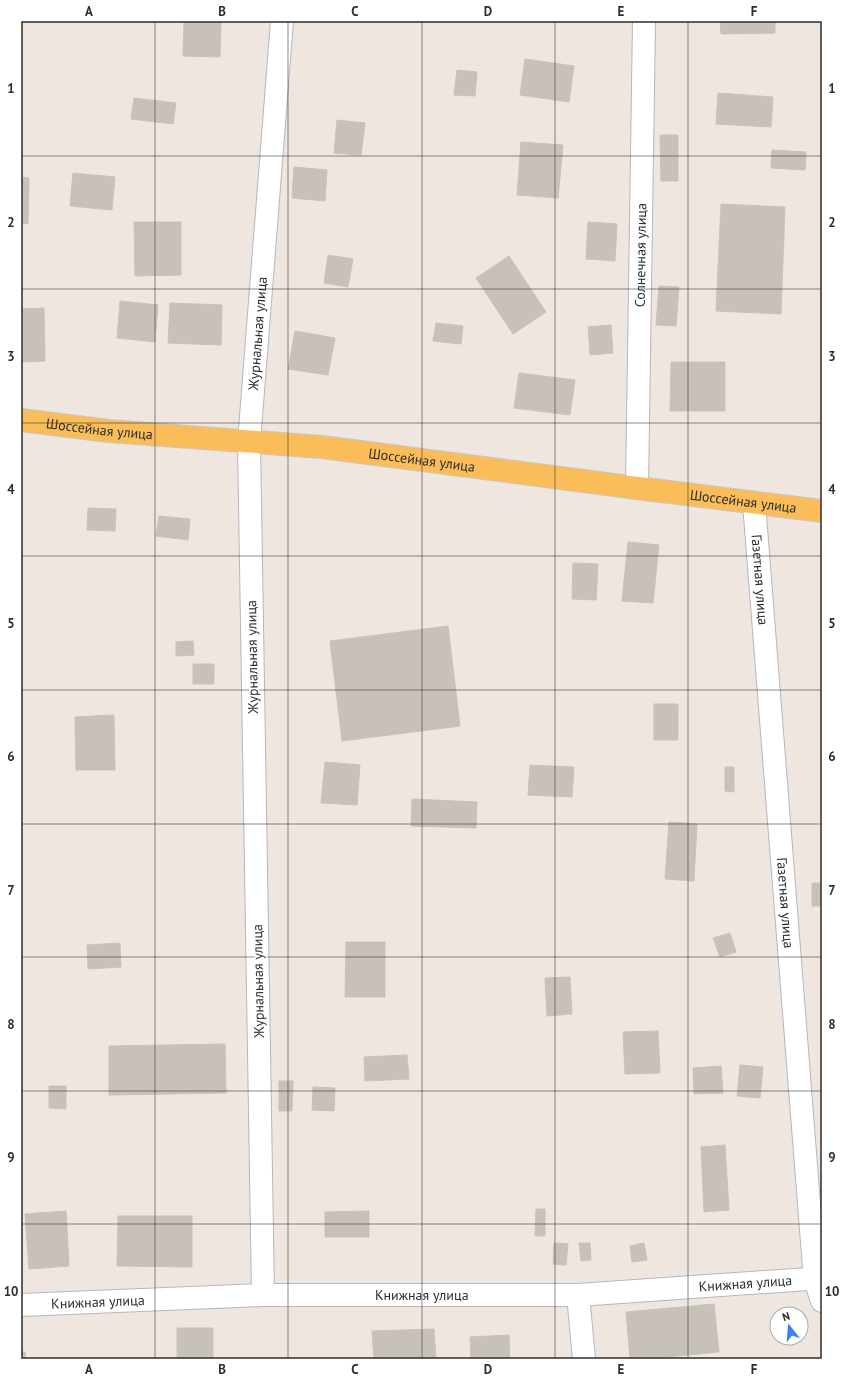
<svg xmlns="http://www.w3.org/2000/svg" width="843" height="1380" viewBox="0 0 843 1380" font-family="'PT Sans',sans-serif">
  <rect width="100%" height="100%" fill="#efe6df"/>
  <path fill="#c8c1ba" stroke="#cbc1b8" d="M 184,21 L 221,21 L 220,57 L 183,56 Z
    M 720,21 L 775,21 L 775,33 L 721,34 Z
    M 525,59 L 574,66 L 569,102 L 520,95 Z
    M 457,70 L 477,72 L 475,96 L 454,95 Z
    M 718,93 L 773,97 L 771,127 L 716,124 Z
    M 134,98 L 176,103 L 173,124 L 131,119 Z
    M 337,120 L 365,123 L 361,155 L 334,153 Z
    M 660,135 L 678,135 L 678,181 L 661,181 Z
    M 521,142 L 563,145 L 558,198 L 517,195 Z
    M 772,150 L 806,152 L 805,170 L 771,168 Z
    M 294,167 L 327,170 L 325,201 L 292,198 Z
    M 73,173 L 115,177 L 112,210 L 70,206 Z
    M 21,177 L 29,178 L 28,224 L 21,223 Z
    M 721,204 L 785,207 L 781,314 L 716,311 Z
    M 134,222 L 181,222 L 181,275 L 135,276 Z
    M 588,222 L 617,224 L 615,261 L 586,259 Z
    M 328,255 L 353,259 L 348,287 L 324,283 Z
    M 509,256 L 546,312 L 513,334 L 476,278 Z
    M 659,286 L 679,287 L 676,326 L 656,325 Z
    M 120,301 L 158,305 L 155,342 L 117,338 Z
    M 170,303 L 222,305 L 221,345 L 168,343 Z
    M 44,308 L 45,361 L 21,362 L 21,309 Z
    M 436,323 L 463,326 L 461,344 L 433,341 Z
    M 611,325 L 613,353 L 590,355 L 588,327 Z
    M 295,331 L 335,338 L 328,375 L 288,369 Z
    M 671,362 L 725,362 L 725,411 L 670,411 Z
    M 519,373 L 575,380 L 570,415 L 514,408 Z
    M 88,508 L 116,509 L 115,531 L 87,530 Z
    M 159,516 L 190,519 L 188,540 L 156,536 Z
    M 628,542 L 659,545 L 653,603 L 622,601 Z
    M 573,563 L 598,564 L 596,600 L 572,599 Z
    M 448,626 L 460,726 L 342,741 L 330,641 Z
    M 193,641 L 194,655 L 176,656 L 176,642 Z
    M 193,664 L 214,664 L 214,684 L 193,684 Z
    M 654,704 L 678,704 L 678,740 L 654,740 Z
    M 114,715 L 115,770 L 76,770 L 75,717 Z
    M 325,762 L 360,765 L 357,805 L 321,803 Z
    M 530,765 L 574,767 L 572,797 L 528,795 Z
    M 725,767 L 734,767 L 734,792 L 725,791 Z
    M 412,799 L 477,802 L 476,828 L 411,826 Z
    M 669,822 L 697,824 L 694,881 L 665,879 Z
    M 812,883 L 822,883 L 822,906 L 812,906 Z
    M 730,933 L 736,952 L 720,957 L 713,938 Z
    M 346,942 L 385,942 L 385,997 L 345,997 Z
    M 120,943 L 121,967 L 88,969 L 87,945 Z
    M 570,977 L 572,1014 L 547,1016 L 545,978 Z
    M 658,1031 L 660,1073 L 625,1074 L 623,1032 Z
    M 225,1044 L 226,1093 L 109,1095 L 109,1046 Z
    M 407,1055 L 409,1079 L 365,1081 L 364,1057 Z
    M 740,1065 L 763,1067 L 760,1098 L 737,1096 Z
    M 721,1066 L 723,1093 L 694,1094 L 693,1068 Z
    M 279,1081 L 293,1081 L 292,1111 L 279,1111 Z
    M 49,1086 L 66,1086 L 66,1109 L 49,1108 Z
    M 313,1087 L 335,1088 L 334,1111 L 312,1110 Z
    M 725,1145 L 729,1210 L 704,1212 L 701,1147 Z
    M 536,1209 L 545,1209 L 545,1236 L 535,1236 Z
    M 66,1211 L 69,1266 L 29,1269 L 25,1214 Z
    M 369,1211 L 369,1237 L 325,1237 L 325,1212 Z
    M 118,1216 L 192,1216 L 192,1267 L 117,1266 Z
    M 554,1243 L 568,1244 L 566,1265 L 553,1264 Z
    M 579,1243 L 590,1243 L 591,1260 L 581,1261 Z
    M 644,1243 L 647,1260 L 632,1262 L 630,1246 Z
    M 714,1304 L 719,1352 L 646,1359 L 630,1359 L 626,1312 Z
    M 177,1328 L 213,1328 L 213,1359 L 177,1359 Z
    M 434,1329 L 436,1359 L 374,1359 L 372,1331 Z
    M 509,1335 L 510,1359 L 471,1359 L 470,1337 Z
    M 21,1351 L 26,1353 L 24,1359 L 21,1359 Z"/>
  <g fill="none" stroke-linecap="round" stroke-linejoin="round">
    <g stroke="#b3b7c1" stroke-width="24">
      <g id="minor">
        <path id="s1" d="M 637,488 L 644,21"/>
        <path id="s2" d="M 754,503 L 815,1280 L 822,1301"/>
        <path id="s3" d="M 263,1295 L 249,442 L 282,21"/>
        <path d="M 578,1295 L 584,1359"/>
        <path id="s4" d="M 21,1305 L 263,1295 L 578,1295 L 822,1278"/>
      </g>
    </g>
    <g stroke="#c8c8c8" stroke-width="24">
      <g id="major">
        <path id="s5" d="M 21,420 L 109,431 L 322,447 L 637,488 L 822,511"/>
      </g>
    </g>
    <use href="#minor" stroke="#fff" stroke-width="22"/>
    <use href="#major" stroke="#fabd59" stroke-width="22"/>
  </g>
  <path fill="none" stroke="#2d2d2d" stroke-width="1" stroke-opacity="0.55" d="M 155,21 L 155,1359M 288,21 L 288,1359M 422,21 L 422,1359M 555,21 L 555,1359M 688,21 L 688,1359M 21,156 L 822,156M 21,289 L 822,289M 21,423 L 822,423M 21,556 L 822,556M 21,690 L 822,690M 21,824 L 822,824M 21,957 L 822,957M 21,1091 L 822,1091M 21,1224 L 822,1224"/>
  <g text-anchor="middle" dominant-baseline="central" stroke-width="3.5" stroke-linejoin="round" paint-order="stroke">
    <g font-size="14" fill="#2d2d2d" stroke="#fff">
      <text stroke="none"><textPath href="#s1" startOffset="233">Солнечная улица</textPath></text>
      <text stroke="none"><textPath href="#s3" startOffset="962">Журнальная улица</textPath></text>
      <text stroke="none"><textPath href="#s5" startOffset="79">Шоссейная улица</textPath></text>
      <text stroke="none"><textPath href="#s5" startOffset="403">Шоссейная улица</textPath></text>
      <text stroke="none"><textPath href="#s5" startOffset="727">Шоссейная улица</textPath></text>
      <text stroke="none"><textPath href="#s2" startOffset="77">Газетная улица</textPath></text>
      <text transform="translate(252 657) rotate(-91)">Журнальная улица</text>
      <text stroke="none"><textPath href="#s2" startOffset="401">Газетная улица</textPath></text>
      <text transform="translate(258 981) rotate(-91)">Журнальная улица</text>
      <text stroke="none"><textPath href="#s4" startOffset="725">Книжная улица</textPath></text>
      <text stroke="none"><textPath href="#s4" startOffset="401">Книжная улица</textPath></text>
      <text stroke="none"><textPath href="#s4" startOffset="77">Книжная улица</textPath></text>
    </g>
  </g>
  <rect width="843" height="1380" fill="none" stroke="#ffffff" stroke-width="44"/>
  <g transform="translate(789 1326) rotate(343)"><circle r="19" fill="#ffffff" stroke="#ababab"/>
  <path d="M0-3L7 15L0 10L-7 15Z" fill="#3c7dff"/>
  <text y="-6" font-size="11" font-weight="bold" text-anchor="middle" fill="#2d2d2d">N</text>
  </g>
  <rect x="22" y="22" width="799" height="1336" fill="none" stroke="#2d2d2d" stroke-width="1.5"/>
  <g font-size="13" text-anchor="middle" font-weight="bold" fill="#2d2d2d">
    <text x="89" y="16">A</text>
    <text x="222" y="16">B</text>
    <text x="355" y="16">C</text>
    <text x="488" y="16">D</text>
    <text x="621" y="16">E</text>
    <text x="754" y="16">F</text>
    <text x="11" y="93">1</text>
    <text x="832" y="93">1</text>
    <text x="11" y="227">2</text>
    <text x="832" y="227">2</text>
    <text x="11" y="361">3</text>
    <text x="832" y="361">3</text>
    <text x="11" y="494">4</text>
    <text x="832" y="494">4</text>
    <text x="11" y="628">5</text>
    <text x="832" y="628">5</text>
    <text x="11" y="761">6</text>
    <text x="832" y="761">6</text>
    <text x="11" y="895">7</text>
    <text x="832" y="895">7</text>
    <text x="11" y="1029">8</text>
    <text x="832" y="1029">8</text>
    <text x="11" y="1162">9</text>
    <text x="832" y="1162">9</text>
    <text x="11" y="1296">10</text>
    <text x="832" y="1296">10</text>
    <text x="89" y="1374">A</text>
    <text x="222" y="1374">B</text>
    <text x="355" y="1374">C</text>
    <text x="488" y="1374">D</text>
    <text x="621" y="1374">E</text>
    <text x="754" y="1374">F</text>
  </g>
</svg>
